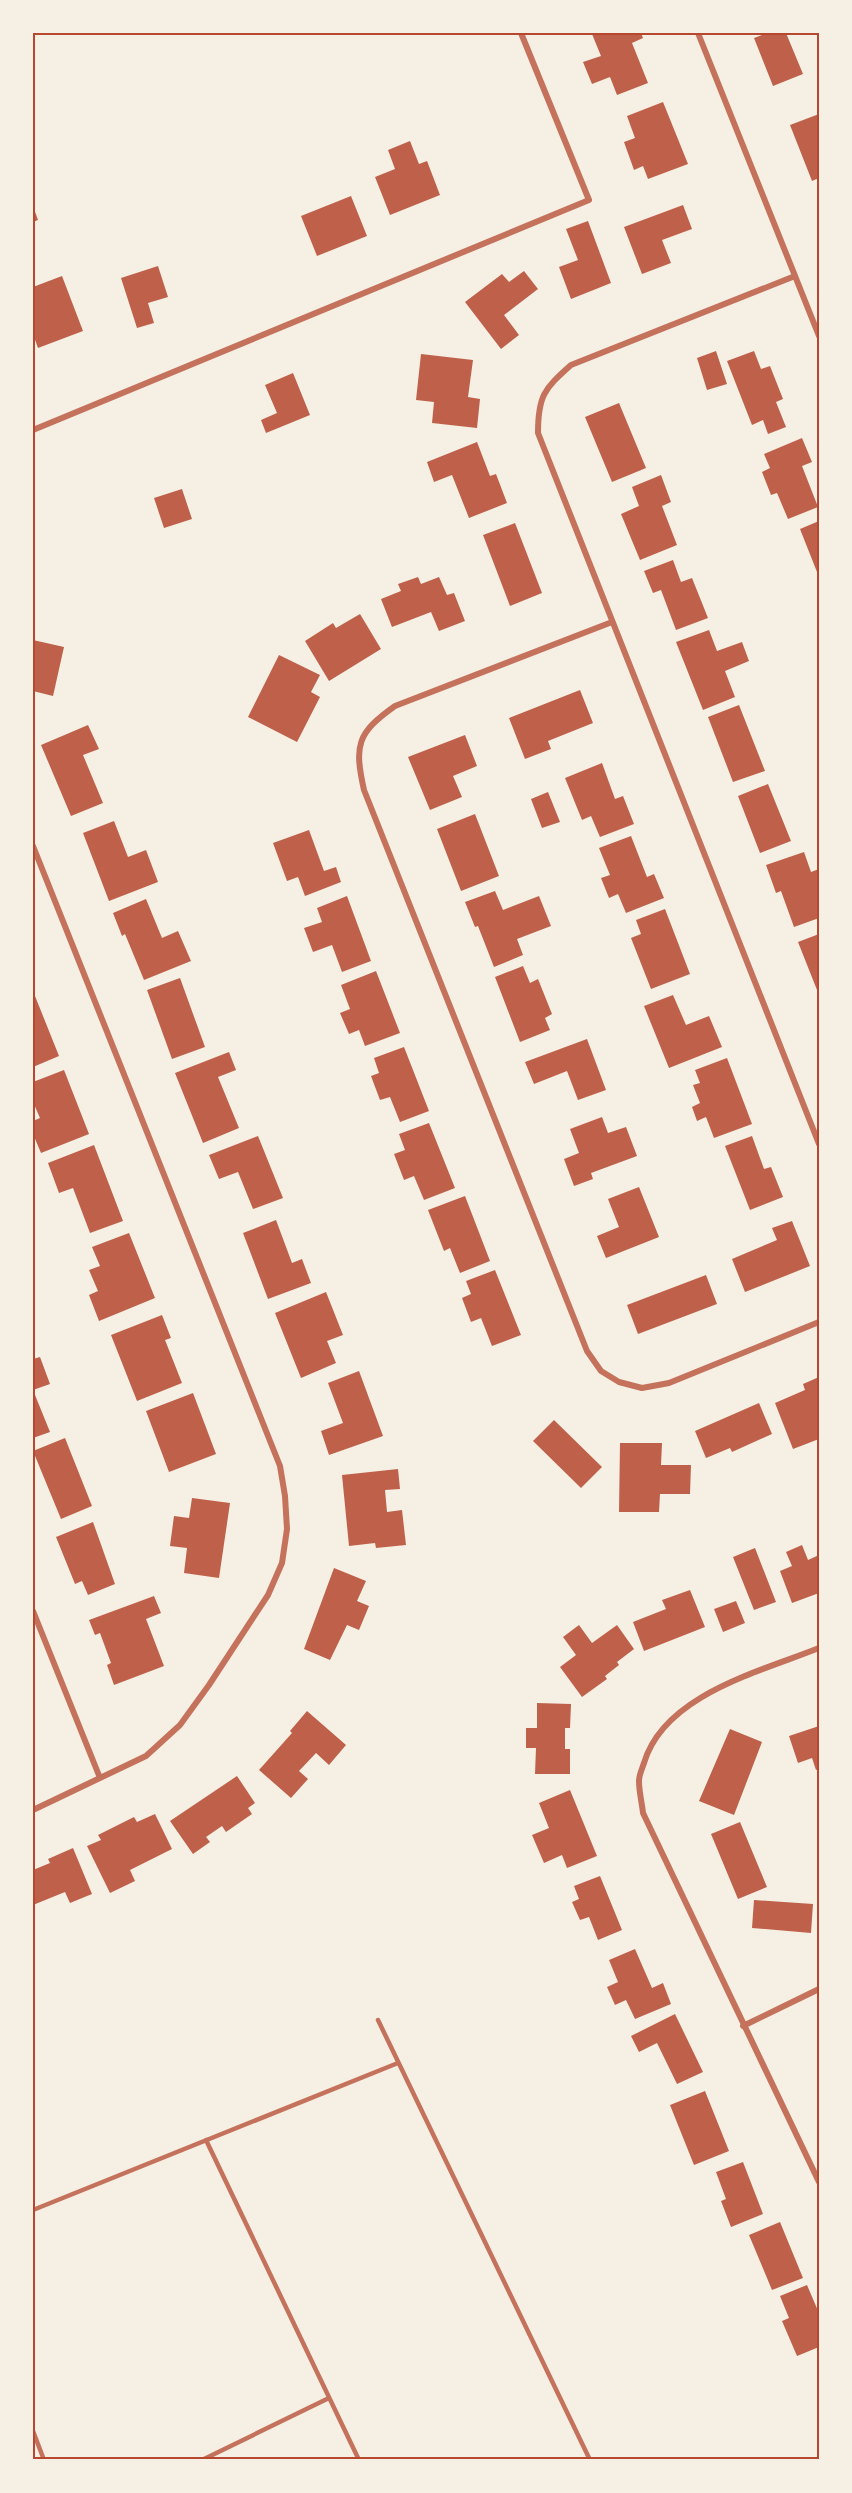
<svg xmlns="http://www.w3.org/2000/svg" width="852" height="2493" viewBox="0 0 852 2493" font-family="Commissioner,sans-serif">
  <rect width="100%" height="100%" fill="#f6efe4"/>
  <path fill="#bf614a" d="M 595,33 L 641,33 L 643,38 L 632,43 L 648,83 L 617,95 L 610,77 L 592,84 L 583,62 L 601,56 L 592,34 Z
    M 767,33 L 786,33 L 803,74 L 773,86 L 754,38 Z
    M 663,102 L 688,164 L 648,179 L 643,166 L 634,170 L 624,142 L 635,138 L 627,116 Z
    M 819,114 L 819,178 L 812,181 L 790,125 Z
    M 410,141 L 419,164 L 427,161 L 440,195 L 390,215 L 375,177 L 395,169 L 388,150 Z
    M 351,196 L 367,236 L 317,256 L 301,216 Z
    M 683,205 L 692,229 L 662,240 L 671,263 L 642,274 L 624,227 Z
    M 33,206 L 38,220 L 33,222 Z
    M 588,221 L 611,283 L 571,299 L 559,267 L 578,260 L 566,229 Z
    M 158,266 L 168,297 L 148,303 L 154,323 L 137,328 L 121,278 Z
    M 524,271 L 538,289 L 504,315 L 519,335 L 501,349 L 465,302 L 502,274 L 509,282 Z
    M 62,276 L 83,331 L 38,348 L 33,334 L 33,287 Z
    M 716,351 L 727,384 L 707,390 L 697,358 Z
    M 754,351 L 761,369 L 770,366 L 783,399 L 776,402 L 786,427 L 768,434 L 763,420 L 752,425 L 727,361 Z
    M 421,354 L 473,360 L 468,397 L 480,399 L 477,428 L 432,423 L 434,402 L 416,400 Z
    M 293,373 L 310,415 L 266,433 L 261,420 L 277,413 L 265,385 Z
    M 619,403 L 646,468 L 612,482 L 585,417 Z
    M 802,438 L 812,462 L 802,466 L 818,507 L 788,519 L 777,493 L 771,495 L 762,472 L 770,468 L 764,454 Z
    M 477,442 L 490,476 L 496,474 L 507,503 L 469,518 L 452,475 L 434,482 L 427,462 Z
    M 661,475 L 671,502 L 662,506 L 677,545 L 640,560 L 621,514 L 639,506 L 632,487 Z
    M 182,489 L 192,519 L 164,528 L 154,498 Z
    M 819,521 L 819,577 L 800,529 Z
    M 515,523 L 542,593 L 510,606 L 483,535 Z
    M 673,560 L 681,582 L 692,578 L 708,618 L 676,630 L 661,590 L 653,593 L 644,571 Z
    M 418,577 L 421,584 L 439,577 L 447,595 L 454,593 L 465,621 L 439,631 L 431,612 L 392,627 L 381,599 L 401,591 L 398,584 Z
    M 360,614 L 381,649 L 329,681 L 305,641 L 333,623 L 336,628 Z
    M 709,630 L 717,651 L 742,642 L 749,661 L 725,671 L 735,697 L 703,710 L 676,642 Z
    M 33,640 L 64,647 L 53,696 L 33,691 Z
    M 279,655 L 320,675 L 311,692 L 320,697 L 297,742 L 248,717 Z
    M 580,690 L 593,723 L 548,741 L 551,749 L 525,759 L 509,718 Z
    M 739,705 L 765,771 L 733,782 L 708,717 Z
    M 88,725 L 99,749 L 83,755 L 103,803 L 71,816 L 41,745 Z
    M 465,735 L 477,766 L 453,776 L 462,797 L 430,810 L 408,757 Z
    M 602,763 L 615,799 L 623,796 L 634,824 L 600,837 L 591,816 L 582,820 L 565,778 Z
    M 768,784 L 791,841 L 760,853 L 738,796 Z
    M 548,792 L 560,822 L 542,828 L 531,799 Z
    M 475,814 L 499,876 L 461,891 L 437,829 Z
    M 114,821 L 128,857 L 146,850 L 158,882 L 109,901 L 83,833 Z
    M 309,830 L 324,871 L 336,867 L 341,882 L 305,896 L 298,877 L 287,881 L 273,843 Z
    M 631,836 L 647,877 L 654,874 L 664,898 L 626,913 L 618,894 L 609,898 L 601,878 L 610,875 L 599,848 Z
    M 804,852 L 811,872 L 819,869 L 819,918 L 794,927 L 781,891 L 776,893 L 766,865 Z
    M 495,891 L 503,910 L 539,896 L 551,926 L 517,939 L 523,955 L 494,967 L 478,926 L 475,927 L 465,902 Z
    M 347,896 L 371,961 L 342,972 L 332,945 L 313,952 L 304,928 L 322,922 L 317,908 Z
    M 146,899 L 162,938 L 178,931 L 191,961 L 144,980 L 125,934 L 122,936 L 113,913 Z
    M 665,909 L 690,974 L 651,989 L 631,938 L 641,934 L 636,920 Z
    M 819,934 L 819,995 L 798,942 Z
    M 523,966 L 530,983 L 538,979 L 552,1014 L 545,1018 L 550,1030 L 520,1042 L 495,977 Z
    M 376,971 L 400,1033 L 365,1046 L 359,1030 L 349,1034 L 340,1013 L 350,1009 L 341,985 Z
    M 180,978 L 205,1047 L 172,1059 L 147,990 Z
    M 33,991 L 59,1056 L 33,1067 Z
    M 673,995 L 686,1025 L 709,1016 L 722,1047 L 669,1068 L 644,1006 Z
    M 587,1039 L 606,1090 L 578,1100 L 567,1071 L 534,1084 L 525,1062 Z
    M 404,1047 L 429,1111 L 400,1122 L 390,1097 L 380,1100 L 371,1076 L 379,1073 L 374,1058 Z
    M 229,1052 L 236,1070 L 218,1077 L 239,1128 L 203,1143 L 175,1073 Z
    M 727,1058 L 752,1124 L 714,1138 L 706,1117 L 697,1121 L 692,1107 L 700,1103 L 693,1085 L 700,1083 L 695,1070 Z
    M 64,1070 L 89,1134 L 41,1153 L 33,1134 L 33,1121 L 40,1118 L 33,1102 L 33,1082 Z
    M 602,1117 L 608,1133 L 626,1127 L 637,1156 L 591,1173 L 593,1179 L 574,1186 L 564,1159 L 579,1153 L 570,1129 Z
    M 429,1123 L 455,1188 L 424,1200 L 414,1176 L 404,1180 L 394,1154 L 405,1150 L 399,1134 Z
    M 258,1136 L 283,1198 L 253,1209 L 238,1172 L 219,1179 L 209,1155 Z
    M 752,1136 L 764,1169 L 771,1167 L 783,1197 L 750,1210 L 725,1146 Z
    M 94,1145 L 123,1221 L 90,1233 L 73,1188 L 59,1193 L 48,1163 Z
    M 639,1187 L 659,1237 L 606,1258 L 597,1236 L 619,1227 L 608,1199 Z
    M 465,1196 L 490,1261 L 460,1273 L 450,1248 L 444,1251 L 428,1210 Z
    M 276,1220 L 292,1263 L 302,1259 L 311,1283 L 268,1299 L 243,1233 Z
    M 792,1221 L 810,1266 L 745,1292 L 732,1259 L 777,1240 L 772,1228 Z
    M 129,1233 L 155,1298 L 99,1321 L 89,1295 L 98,1291 L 89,1270 L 100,1266 L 92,1247 Z
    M 495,1270 L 521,1335 L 492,1346 L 481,1318 L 471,1322 L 462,1298 L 471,1294 L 466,1281 Z
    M 706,1275 L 717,1304 L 638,1334 L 627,1305 Z
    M 326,1292 L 343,1335 L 327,1341 L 336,1363 L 301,1378 L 275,1313 Z
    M 162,1315 L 171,1338 L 165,1340 L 182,1383 L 137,1401 L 111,1335 Z
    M 40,1357 L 50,1384 L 33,1390 L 50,1432 L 33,1438 L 33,1359 Z
    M 359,1371 L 383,1436 L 329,1455 L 321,1431 L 343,1423 L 328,1383 Z
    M 819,1377 L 819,1439 L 793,1449 L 775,1403 L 805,1390 L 803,1384 Z
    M 193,1393 L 216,1454 L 169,1472 L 146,1411 Z
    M 759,1403 L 772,1434 L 732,1452 L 730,1448 L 706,1458 L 695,1431 Z
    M 554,1420 L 602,1467 L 581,1488 L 533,1441 Z
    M 65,1438 L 92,1506 L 61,1519 L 33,1451 Z
    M 620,1443 L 662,1443 L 661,1465 L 691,1465 L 690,1494 L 660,1494 L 659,1512 L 619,1512 Z
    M 398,1469 L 400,1489 L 385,1490 L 387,1512 L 402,1510 L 406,1545 L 376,1548 L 375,1543 L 349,1546 L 342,1475 Z
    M 192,1498 L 230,1503 L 219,1578 L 184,1573 L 187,1548 L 170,1546 L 174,1516 L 189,1518 Z
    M 93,1522 L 115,1584 L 88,1595 L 82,1581 L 75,1584 L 56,1537 Z
    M 802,1545 L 808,1560 L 819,1555 L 819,1593 L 792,1603 L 780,1571 L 792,1566 L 786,1552 Z
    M 755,1548 L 776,1602 L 754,1610 L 733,1557 Z
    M 334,1568 L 366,1581 L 357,1601 L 369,1606 L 359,1630 L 347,1625 L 330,1660 L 304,1649 Z
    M 690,1590 L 705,1627 L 644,1651 L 633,1622 L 666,1609 L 662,1600 Z
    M 154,1596 L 161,1613 L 146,1619 L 164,1666 L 114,1685 L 107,1665 L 111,1663 L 100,1633 L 95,1635 L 89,1620 Z
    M 736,1601 L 745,1623 L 723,1632 L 714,1609 Z
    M 579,1625 L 592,1643 L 617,1625 L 634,1649 L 617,1662 L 619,1665 L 605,1676 L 607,1679 L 582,1697 L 560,1667 L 576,1655 L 563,1637 Z
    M 537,1703 L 571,1704 L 570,1728 L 565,1728 L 565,1749 L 570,1749 L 570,1774 L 535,1774 L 536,1748 L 526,1748 L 526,1728 L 537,1728 Z
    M 307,1711 L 346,1745 L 329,1765 L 316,1753 L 299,1771 L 308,1779 L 291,1798 L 259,1770 L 292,1733 L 290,1731 Z
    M 819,1726 L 819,1769 L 816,1770 L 812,1758 L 798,1763 L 789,1736 Z
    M 730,1729 L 762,1742 L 734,1815 L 699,1801 Z
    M 237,1776 L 255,1803 L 248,1808 L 252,1814 L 226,1832 L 222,1826 L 206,1837 L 210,1842 L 193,1854 L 170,1821 Z
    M 570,1790 L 597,1856 L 567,1868 L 562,1855 L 544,1863 L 532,1835 L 549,1828 L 539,1803 Z
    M 155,1814 L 172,1849 L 130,1870 L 135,1881 L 110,1893 L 87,1846 L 101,1840 L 98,1835 L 134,1817 L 137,1822 Z
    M 740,1822 L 767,1887 L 738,1899 L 711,1834 Z
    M 73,1848 L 92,1894 L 70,1903 L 65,1892 L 33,1905 L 33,1870 L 50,1863 L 48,1859 Z
    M 600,1876 L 622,1930 L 598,1940 L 589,1917 L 580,1920 L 572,1902 L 579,1899 L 574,1886 Z
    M 754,1900 L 813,1904 L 811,1933 L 752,1928 Z
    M 635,1949 L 652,1988 L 663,1983 L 671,2004 L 635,2019 L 626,2000 L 615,2005 L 607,1987 L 618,1982 L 609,1960 Z
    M 675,2014 L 703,2072 L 677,2084 L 657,2043 L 639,2052 L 631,2036 Z
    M 705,2091 L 729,2151 L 694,2165 L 670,2105 Z
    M 743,2162 L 763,2214 L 731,2227 L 721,2201 L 726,2199 L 716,2172 Z
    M 780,2222 L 803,2278 L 772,2290 L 749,2235 Z
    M 807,2285 L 819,2313 L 819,2347 L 797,2356 L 782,2321 L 789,2318 L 780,2296 Z"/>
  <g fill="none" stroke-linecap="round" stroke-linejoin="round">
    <path stroke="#c5725c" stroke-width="4.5" d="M 378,2020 L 590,2460
      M 206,2140 L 359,2460
      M 33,2210 L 398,2063
      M 33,2431 L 44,2460
      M 202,2460 L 329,2398"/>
    <path stroke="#c5725c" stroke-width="6" d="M 698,33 L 819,336
      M 795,276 L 571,365 C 544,389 538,396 538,433 L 819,1144
      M 33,430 L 589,200 L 521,33
      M 612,622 L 395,706 C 357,733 354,745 364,790 L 587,1351 L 601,1371 L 619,1382 L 642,1388 L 669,1383 L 819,1322
      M 33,846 L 280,1466 L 285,1496 L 287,1529 L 282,1563 L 268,1595 L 209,1685 L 180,1725 L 146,1756 L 33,1810
      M 33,1611 L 100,1778
      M 819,1648 C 759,1672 664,1695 644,1763 C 642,1769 639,1775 639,1781 C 639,1792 642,1803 643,1813 L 819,2182
      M 743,2026 L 819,1989"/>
  </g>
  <rect width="852" height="2493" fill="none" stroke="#f6efe4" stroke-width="69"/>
  <rect x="34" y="34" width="784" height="2424" fill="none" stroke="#b5482f" stroke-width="2"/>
</svg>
